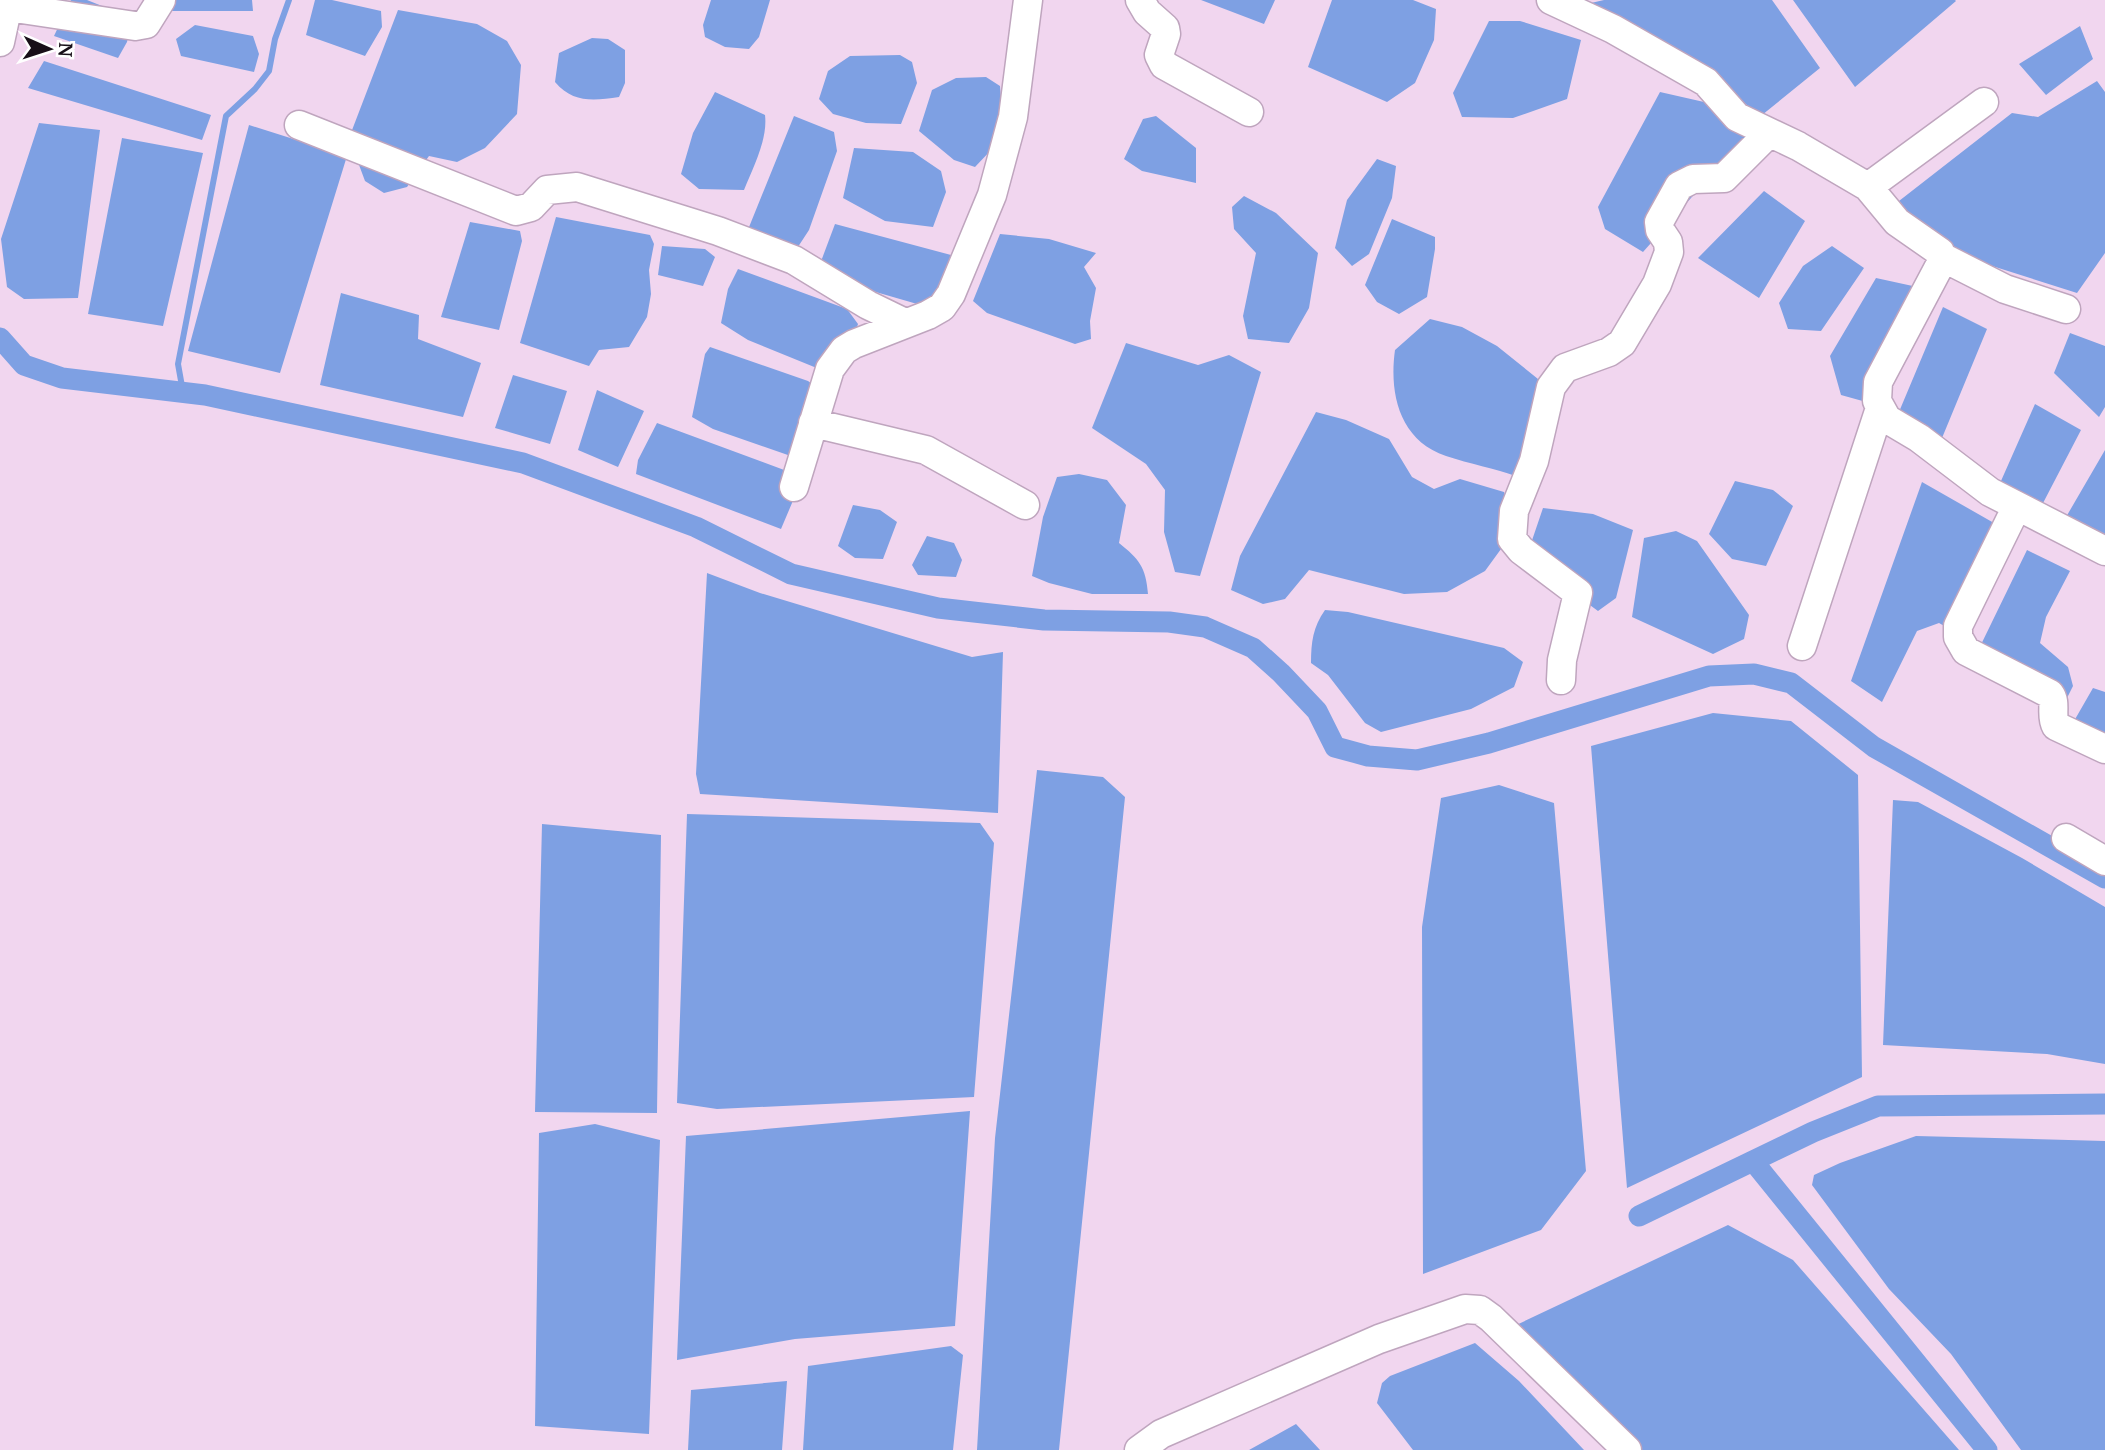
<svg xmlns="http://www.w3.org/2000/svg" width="2105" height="1450" viewBox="0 0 2105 1450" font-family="'PT Serif',serif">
  <rect width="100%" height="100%" fill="#f1d6ef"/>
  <path fill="#7ea0e3" d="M 71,0 L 87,0 L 132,18 L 127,42 L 118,58 L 54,36 Z
    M 143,0 L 252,0 L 253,11 L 166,11 Z
    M 315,0 L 332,0 L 381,11 L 382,27 L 365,56 L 306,35 Z
    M 711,0 L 770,0 L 759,37 L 749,49 L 725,47 L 705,37 L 703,25 Z
    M 1201,0 L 1275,0 L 1264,24 Z
    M 1332,0 L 1413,0 L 1436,9 L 1434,40 L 1415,83 L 1387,102 L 1308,67 Z
    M 1604,0 L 1772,0 L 1820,68 L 1762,115 L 1631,28 L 1591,11 L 1591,3 Z
    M 1793,0 L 1955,0 L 1956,1 L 1855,87 Z
    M 398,10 L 477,24 L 507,41 L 521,65 L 517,114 L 485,148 L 457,162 L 429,156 L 407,187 L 384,193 L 365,181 L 349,138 Z
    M 1489,21 L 1520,21 L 1581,40 L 1567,99 L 1513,118 L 1462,117 L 1453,93 Z
    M 195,25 L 253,36 L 259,54 L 254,72 L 181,56 L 176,39 Z
    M 2080,26 L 2093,59 L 2046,95 L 2019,64 Z
    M 592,38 L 608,39 L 625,50 L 625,83 L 619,97 C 593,101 573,103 555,82 L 559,53 Z
    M 900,55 L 912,62 L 917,83 L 901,124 L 866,123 L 833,114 L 819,99 L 828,71 L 850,56 Z
    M 44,61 L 211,115 L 202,140 L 28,88 Z
    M 986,77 L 1000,86 L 1002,112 L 993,148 L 975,167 L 954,160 L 919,131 L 932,90 L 956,78 Z
    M 2097,81 L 2105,92 L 2105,253 L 2077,293 L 1926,245 L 1890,208 L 2012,113 L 2038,117 Z
    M 715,92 L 765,115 C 768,139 753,168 744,190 L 699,189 L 681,174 L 693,133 Z
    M 1660,92 L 1704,102 L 1747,135 L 1643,252 L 1605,229 L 1598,207 Z
    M 794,116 L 834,132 L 837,151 L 809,230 L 794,253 L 745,237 Z
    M 1156,116 L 1196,148 L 1196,183 L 1142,171 L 1124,159 L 1143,119 Z
    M 39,123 L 100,130 L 78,298 L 24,299 L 7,287 L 1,239 Z
    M 249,125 L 347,156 L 280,373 L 188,351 Z
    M 122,138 L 203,153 L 163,326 L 88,314 Z
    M 854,148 L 913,152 L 941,171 L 946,192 L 933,227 L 885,221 L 843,198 Z
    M 1377,159 L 1396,166 L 1392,198 L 1369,254 L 1352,266 L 1335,248 L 1347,200 Z
    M 1764,191 L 1805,221 L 1759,298 L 1698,258 Z
    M 1244,196 L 1276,213 L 1318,253 L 1309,308 L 1289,343 L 1248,339 L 1243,316 L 1256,253 L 1234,229 L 1232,207 Z
    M 556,217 L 650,235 L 654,244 L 649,270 L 651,294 L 647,317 L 629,347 L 599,350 L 589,366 L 520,343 Z
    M 1392,219 L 1435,237 L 1435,249 L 1427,297 L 1399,314 L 1377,302 L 1365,285 Z
    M 470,222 L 520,231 L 522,241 L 499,330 L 441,317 Z
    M 835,224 L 951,255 L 958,269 L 931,308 L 855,286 L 820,264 Z
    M 1000,234 L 1049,239 L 1096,253 L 1084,267 L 1096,288 L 1090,321 L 1091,339 L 1075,344 L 987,313 L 973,301 Z
    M 662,246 L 705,249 L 715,257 L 703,286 L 658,275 Z
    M 1832,246 L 1864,268 L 1821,331 L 1788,329 L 1779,303 L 1803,266 Z
    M 738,269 L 847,309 L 858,324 L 848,354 L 829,373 L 748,340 L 721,323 L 728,289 Z
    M 1876,278 L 1931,290 L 1877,405 L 1841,395 L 1830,356 Z
    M 341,293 L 419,315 L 418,339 L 481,363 L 463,417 L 320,385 Z
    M 1943,307 L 1987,329 L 1942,438 L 1923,436 L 1896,419 Z
    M 1430,319 L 1462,327 L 1497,346 L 1538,379 L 1540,420 L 1518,477 C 1494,468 1470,464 1446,456 C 1399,440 1389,393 1395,350 Z
    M 2070,333 L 2105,346 L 2105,407 L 2099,417 L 2054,373 Z
    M 1126,343 L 1198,365 L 1229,355 L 1261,372 L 1200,576 L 1175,572 L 1164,532 L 1165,490 L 1146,464 L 1092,428 Z
    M 710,347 L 808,381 L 823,392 L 808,462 L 713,429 L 692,417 L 705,354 Z
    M 513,375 L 567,391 L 550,444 L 495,428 Z
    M 597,390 L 644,411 L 618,467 L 578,450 Z
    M 2035,404 L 2081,430 L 2042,505 L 1997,490 Z
    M 1316,412 L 1346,420 L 1389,439 L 1412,477 L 1434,489 L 1460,479 L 1504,492 L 1510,508 L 1507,531 L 1501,549 L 1485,571 L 1447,592 L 1404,594 L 1309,570 L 1285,599 L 1263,604 L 1231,590 L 1240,556 Z
    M 657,423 L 803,477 L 781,529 L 636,474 L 638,460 Z
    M 2105,450 L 2105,548 L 2062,524 Z
    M 1079,474 L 1107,480 L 1126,505 L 1119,543 C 1139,559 1146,567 1148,594 L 1092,594 L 1049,583 L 1032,576 L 1043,517 L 1057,477 Z
    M 1735,481 L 1773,490 L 1793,506 L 1766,566 L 1732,559 L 1709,534 Z
    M 1922,482 L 2008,531 L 1964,637 L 1939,623 L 1917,631 L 1882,702 L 1851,681 Z
    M 853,505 L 880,510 L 897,522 L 883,559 L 855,558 L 838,546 Z
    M 1543,508 L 1593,514 L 1633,530 L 1616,598 L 1598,611 L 1526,558 Z
    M 1676,531 L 1697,541 L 1749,615 L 1744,639 L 1713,654 L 1632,617 L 1644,538 Z
    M 927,536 L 954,543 L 962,560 L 956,577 L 918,575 L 912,565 Z
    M 2027,550 L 2070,571 L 2046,617 L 2040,643 L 2068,667 L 2073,686 L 2060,712 L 1973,661 Z
    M 707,573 L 760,593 L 972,657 L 1003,652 L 998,813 L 700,794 L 696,774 Z
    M 1325,610 L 1348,612 L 1504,648 L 1523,662 L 1514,687 L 1471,709 L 1381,732 L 1365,723 L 1328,675 L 1311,663 C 1311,642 1313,627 1325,610 Z
    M 2093,688 L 2105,692 L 2105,763 L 2057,742 L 2070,728 Z
    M 1713,713 L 1791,721 L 1858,775 L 1862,1077 L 1627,1188 L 1591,746 Z
    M 1037,770 L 1103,777 L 1125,797 L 1059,1450 L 977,1450 L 995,1138 Z
    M 1499,785 L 1554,803 L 1586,1171 L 1541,1230 L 1423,1274 L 1422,927 L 1441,798 Z
    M 1893,800 L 1918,802 L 2022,858 L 2105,907 L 2105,1064 L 2047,1054 L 1883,1045 Z
    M 687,814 L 980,823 L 994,843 L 974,1097 L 717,1109 L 677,1103 Z
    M 542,824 L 661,835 L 657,1113 L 535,1112 Z
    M 970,1111 L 955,1326 L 795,1339 L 677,1360 L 686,1136 Z
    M 595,1124 L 660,1140 L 649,1434 L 535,1426 L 539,1133 Z
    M 1916,1136 L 2105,1141 L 2105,1450 L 2021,1450 L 1951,1354 L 1889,1289 L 1812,1185 L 1814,1175 L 1840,1163 Z
    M 1728,1225 L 1793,1260 L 1959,1450 L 1634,1450 L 1512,1327 Z
    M 1475,1343 L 1519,1381 L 1584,1450 L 1413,1450 L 1377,1403 L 1382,1383 L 1390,1376 Z
    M 951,1346 L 963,1355 L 953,1450 L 803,1450 L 808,1366 Z
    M 787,1381 L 782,1450 L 688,1450 L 691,1390 Z
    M 1296,1424 L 1320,1450 L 1249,1450 Z"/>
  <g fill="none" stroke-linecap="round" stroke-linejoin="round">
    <path stroke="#7ea0e3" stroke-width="6" d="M 183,392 L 178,364 L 226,116 L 255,89 L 269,71 L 275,39 L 289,0"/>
    <path stroke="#7ea0e3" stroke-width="21" d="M 0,338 L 24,365 L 62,378 L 205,395 L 523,463 L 696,527 L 791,574 L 938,608 L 1044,620 L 1169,622 L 1205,627 L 1253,648 L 1281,673 L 1317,711 L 1335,747 L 1368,756 L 1417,760 L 1489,743 L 1709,676 L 1754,674 L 1791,683 L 1874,747 L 2105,878
      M 1753,1161 L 1987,1450
      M 1639,1216 L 1813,1132 L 1878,1106 L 2105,1104"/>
    <g stroke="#bfa5be" stroke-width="31">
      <path id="minor" d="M 1140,0 L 1147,12 L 1165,28 L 1166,34 L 1159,55 L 1164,65 L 1249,112
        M 1551,0 L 1613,29 L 1706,82 L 1737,117 L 1798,146 L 1868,187 L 1897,222 L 1940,252 L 1941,263 L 1878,382 L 1877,401 L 1887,419 L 1919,438 L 1990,492 L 2105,551
        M 8,7 L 135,26 L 146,24 L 161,0
        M 0,42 L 9,0
        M 299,125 L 516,211 L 531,207 L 547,190 L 577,187 L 718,231 L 794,260 L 868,305 L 905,323
        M 1868,187 L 1984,102
        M 1942,257 L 2005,289 L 2066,309
        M 813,423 L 926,450 L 1025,505
        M 794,487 L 830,369 L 844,350 L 854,344 L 928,315 L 942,307 L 951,294 L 992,195 L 1013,117 L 1028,0
        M 2017,506 L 1958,626 L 1958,637 L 1966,651 L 2050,694 C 2057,703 2050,716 2056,726 L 2105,749
        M 1802,646 L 1880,408
        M 1561,680 L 1562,660 L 1578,593 L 1521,550 L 1512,539 L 1514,511 L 1534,461 L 1551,387 L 1565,368 L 1609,352 L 1622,343 L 1657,284 L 1669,252 L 1668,242 L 1660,230 L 1659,222 L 1679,186 L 1693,179 L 1724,178 L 1769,133
        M 2066,838 L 2105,861
        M 1139,1450 L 1161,1434 L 1379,1339 L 1465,1309 L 1480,1310 L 1491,1318 L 1627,1450"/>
    </g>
    <use href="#minor" stroke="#fff" stroke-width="28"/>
  </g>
  <g transform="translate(49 49) rotate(93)" stroke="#ffffff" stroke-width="5" paint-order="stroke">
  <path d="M0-5L12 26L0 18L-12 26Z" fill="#180f18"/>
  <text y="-10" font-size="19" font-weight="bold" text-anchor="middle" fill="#180f18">N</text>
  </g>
</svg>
